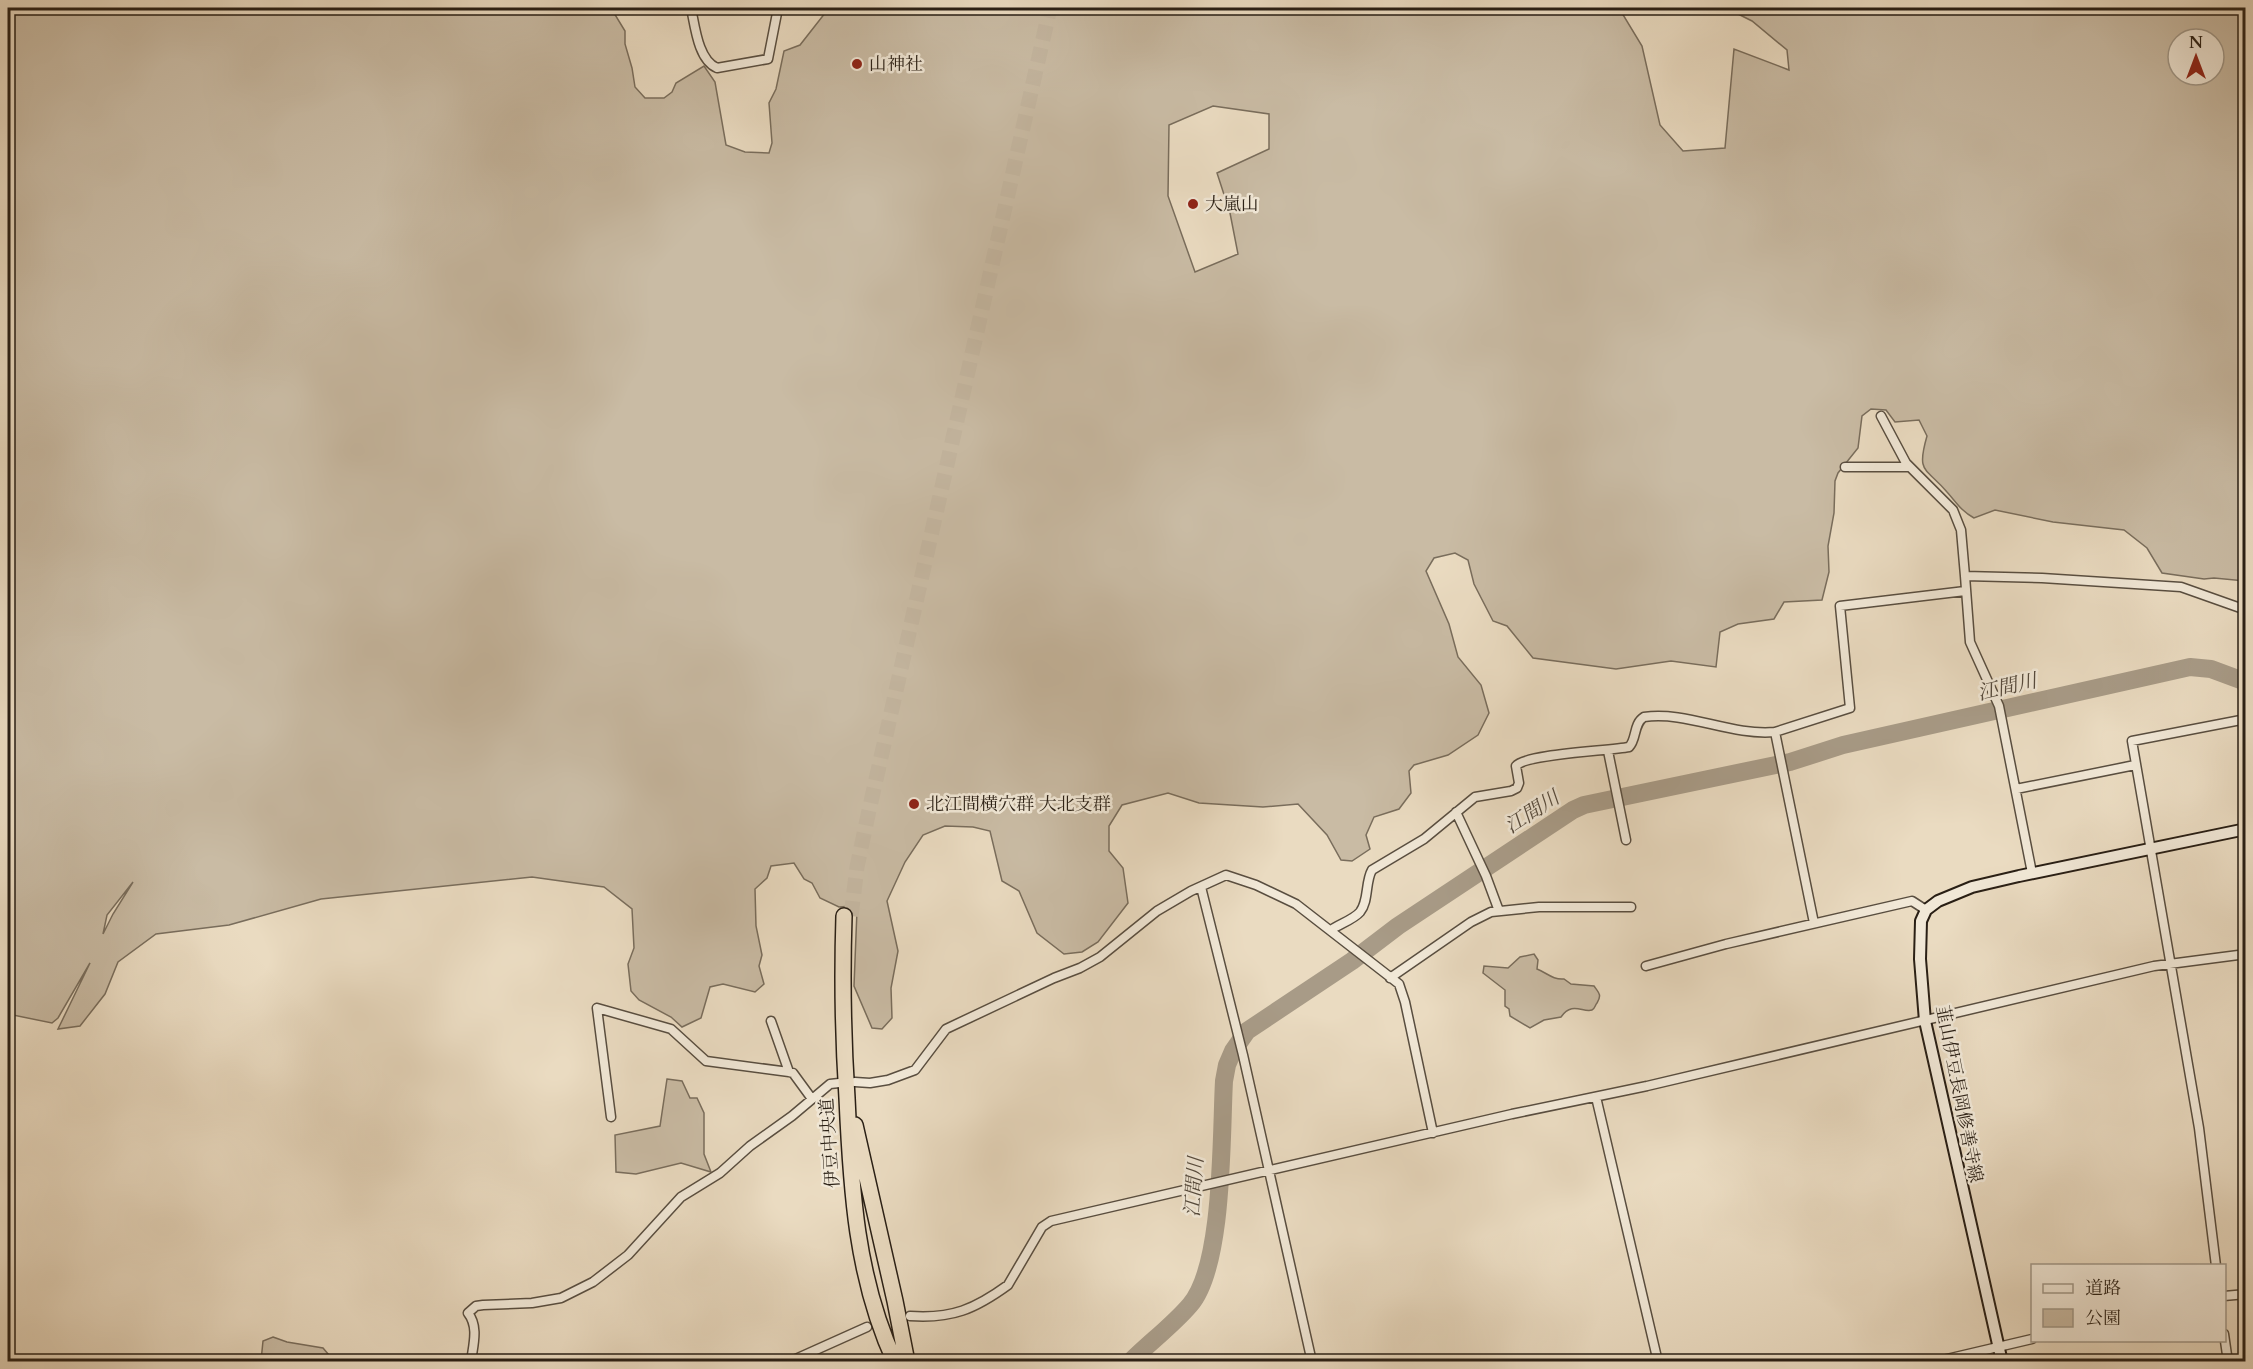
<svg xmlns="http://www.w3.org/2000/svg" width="2253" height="1369" viewBox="0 0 2253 1369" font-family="Cardo,'Noto Serif JP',serif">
  <rect width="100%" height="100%" fill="#eadbc1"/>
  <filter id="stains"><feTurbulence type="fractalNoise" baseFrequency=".00333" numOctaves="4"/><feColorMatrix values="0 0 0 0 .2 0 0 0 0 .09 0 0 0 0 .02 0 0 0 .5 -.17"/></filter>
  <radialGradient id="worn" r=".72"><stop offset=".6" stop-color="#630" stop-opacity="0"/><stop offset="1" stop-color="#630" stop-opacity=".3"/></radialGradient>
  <path fill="#c9bba4" stroke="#796d5c" stroke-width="1.5" fill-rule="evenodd" d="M 8,8 L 611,8 L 625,31 L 625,44 L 632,68 L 635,87 L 645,98 L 664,98 L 672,92 L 676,83 L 704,66 L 715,82 L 726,145 L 745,152 L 769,153 L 772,143 L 769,103 L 776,89 L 784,51 L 800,45 L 829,8 L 1619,8 L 1642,46 L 1660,125 L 1683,151 L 1725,148 L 1734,49 L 1789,70 L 1787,50 L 1752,21 L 1726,8 L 2245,8 L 2245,581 L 2214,578 L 2204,579 L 2162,573 L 2147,548 L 2124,530 L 2053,522 L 1995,510 L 1974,518 C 1961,511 1956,502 1947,492 C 1926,467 1916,474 1927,436 L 1919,420 L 1895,422 L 1886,410 L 1871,409 L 1862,416 L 1858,448 L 1838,473 L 1835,481 L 1834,513 L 1828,546 L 1829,572 L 1822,600 L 1784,602 L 1774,619 L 1738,624 L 1720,632 L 1716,667 L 1671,661 L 1616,669 L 1533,658 L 1507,626 L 1493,621 L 1474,584 L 1468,560 L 1455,553 L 1434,558 L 1426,571 L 1449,624 L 1458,657 L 1481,685 L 1489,713 L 1478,735 L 1448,755 L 1414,765 L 1409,771 L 1411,793 L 1399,809 L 1374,817 L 1366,835 L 1370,849 L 1352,861 L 1341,860 L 1327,835 L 1298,804 L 1263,807 L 1199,803 L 1168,793 L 1122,805 L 1109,826 L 1109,851 L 1123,868 L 1128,903 L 1098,942 L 1082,952 L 1064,954 L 1037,933 L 1019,891 L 1002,881 L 990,831 L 973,827 L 945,826 L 923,835 L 905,862 L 887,901 L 898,951 L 891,988 L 892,1018 L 882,1029 L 872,1028 L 854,986 L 857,910 L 853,906 L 839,907 L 820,898 L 812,883 L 804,879 L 794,863 L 771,866 L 767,878 L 755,889 L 756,926 L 762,955 L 759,966 L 764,984 L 755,992 L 723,984 L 710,987 L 701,1018 L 682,1027 L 671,1017 L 639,1000 L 631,991 L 628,964 L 634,948 L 632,909 L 604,887 L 532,877 L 321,899 L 229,925 L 156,934 L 118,962 L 105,994 L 80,1026 L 58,1029 L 90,963 L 58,1018 L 52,1023 L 8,1014 ZM 2178,39 L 2214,39 L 2214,75 L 2178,75 ZM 1213,106 L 1269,114 L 1269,149 L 1217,173 L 1230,213 L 1238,254 L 1195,272 L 1168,196 L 1169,125 ZM 133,882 L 113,914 L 103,934 L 107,915 Z
    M 1534,954 L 1538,960 L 1537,969 C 1547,973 1553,980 1564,979 L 1571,984 L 1594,986 C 1599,993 1602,995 1597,1003 C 1595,1005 1595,1009 1592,1010 C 1583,1013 1572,1001 1561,1017 L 1544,1020 L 1530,1028 L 1510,1016 L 1509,1009 L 1505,1006 L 1505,990 L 1483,973 L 1484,966 L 1508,968 L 1520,957 Z
    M 667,1079 L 682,1081 L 690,1098 L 697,1098 L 704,1113 L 704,1154 L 711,1172 L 681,1163 L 636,1174 L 616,1172 L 615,1135 L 660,1126 Z
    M 273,1337 L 287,1342 L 323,1348 L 334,1361 L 261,1361 L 263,1341 Z"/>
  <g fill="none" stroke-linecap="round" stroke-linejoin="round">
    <path stroke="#a89b87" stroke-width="18" d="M 1130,1362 C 1149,1343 1173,1325 1190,1305 C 1224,1266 1221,1134 1224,1081 L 1227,1065 L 1233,1051 L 1247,1031 L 1352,961 L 1398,926 L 1573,810 L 1584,805 L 1790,762 L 1843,745 L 2190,667 L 2211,669 L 2246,682"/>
    <path stroke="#c3b59f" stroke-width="15" stroke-dasharray="15 8" stroke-linecap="butt" d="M 851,916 L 857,867 L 868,815 L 1050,8"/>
    <g stroke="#594e40" stroke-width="11">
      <path id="minor" d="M 691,8 C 695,26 698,60 717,68 L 768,59 L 778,8
        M 1881,416 L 1906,463 L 1953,510 L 1961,530 L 1965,576
        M 1845,467 L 1909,467
        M 1775,732 L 1814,923
        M 1608,751 L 1626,840
        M 2016,789 L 2135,765
        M 1456,812 L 1486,876 L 1499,911
        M 2032,873 L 1999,706 L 1970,642 L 1965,576 L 2042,578 L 2181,587 L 2246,610
        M 1201,887 L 1243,1055 L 1312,1362
        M 1331,930 C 1339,924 1353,920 1360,912 C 1369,901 1365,882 1372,870 L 1424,839 L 1475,797 L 1511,791 L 1517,788 L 1519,783 L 1516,766 C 1525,754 1608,751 1629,747 C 1637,739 1633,724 1644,717 C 1688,711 1730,736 1775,732 L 1850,708 L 1840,606 L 1965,591
        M 1646,966 L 1726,944 L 1912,901 L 1926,910
        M 1390,978 L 1471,922 L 1491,912 L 1539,907 L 1631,907
        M 771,1021 L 789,1072
        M 855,1082 L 870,1083 L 888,1080 L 915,1070 L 946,1029 L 1054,978 L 1080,968 L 1100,957 L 1157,911 L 1191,891 L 1226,875 L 1256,885 L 1296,904 L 1399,984 L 1405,1002 L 1433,1133
        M 1596,1097 L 1658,1362
        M 611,1117 L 597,1008 L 671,1029 L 706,1061 L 789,1072 L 793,1073 L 812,1099
        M 2216,1266 L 2199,1128 L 2132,741 L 2246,719
        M 2224,1296 L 2246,1294
        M 910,1316 C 952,1319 975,1309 1008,1285 L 1042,1227 L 1051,1221 L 1512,1114 L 1647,1086 L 2154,966 L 2246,954
        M 2224,1334 L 2228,1362
        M 471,1362 C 473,1345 479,1327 468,1313 L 476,1306 L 483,1305 L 532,1303 L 561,1298 L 593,1282 L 628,1255 L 681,1197 L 720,1173 L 750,1146 L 792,1116 L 830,1084 L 839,1083
        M 789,1362 L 867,1327
        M 1934,1362 L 2032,1339"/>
    </g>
    <g stroke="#291f15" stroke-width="14">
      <path id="secondary" d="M 2002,1362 L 1925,1021 L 1920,959 L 1921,921 L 1926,910 L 1938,901 L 1972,887 L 2019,876 L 2246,829"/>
    </g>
    <g stroke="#291f15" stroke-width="18">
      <path id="motorway" d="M 844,916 C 842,977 843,1037 847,1098 C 851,1188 856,1278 895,1362
        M 855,1125 L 895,1301 L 907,1362"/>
    </g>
    <use href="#minor" stroke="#f1e8d7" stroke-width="8"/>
    <use href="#secondary" stroke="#f1e8d7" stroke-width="10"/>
    <use href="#motorway" stroke="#eadbc1" stroke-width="15"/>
  </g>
  <g fill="#8f2418" stroke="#f1e8d7" stroke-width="2">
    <circle cx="857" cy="64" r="6"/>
    <circle cx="1193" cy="204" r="6"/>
    <circle cx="914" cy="804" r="6"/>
  </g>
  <g text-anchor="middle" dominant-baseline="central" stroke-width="5" stroke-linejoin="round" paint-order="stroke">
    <g font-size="18" fill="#291f15" stroke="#f1e8d7" text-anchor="start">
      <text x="869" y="64">山神社</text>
      <text x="1205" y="204">大嵐山</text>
      <text x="926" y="804">北江間横穴群 大北支群</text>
    </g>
    <g font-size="18" fill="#291f15" stroke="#f1e8d7">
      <text transform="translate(1959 1094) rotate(79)">韮山伊豆長岡修善寺線</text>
      <text transform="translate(830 1143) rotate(-94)">伊豆中央道</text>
    </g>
    <g font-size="20" font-style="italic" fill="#554a3d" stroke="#f1e8d7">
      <text transform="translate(2007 687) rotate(-13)">江間川</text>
      <text transform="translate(1532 812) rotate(-33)">江間川</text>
      <text transform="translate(1194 1187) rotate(-86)">江間川</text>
    </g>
  </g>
  <rect width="2253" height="1369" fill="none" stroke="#eadbc1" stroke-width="30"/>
  <rect x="9" y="9" width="2235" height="1351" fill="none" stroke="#291f15" stroke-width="3"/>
  <rect x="15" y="15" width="2223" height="1339" fill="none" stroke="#291f15" stroke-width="1.5"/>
  <rect x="2031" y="1264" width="195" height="78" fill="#f1e8d7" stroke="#a19889" stroke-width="1.5"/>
  <rect x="2043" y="1284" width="30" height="9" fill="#f1e8d7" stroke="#a19889" stroke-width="1.5"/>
  <text x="2085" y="1294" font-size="18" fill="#291f15">道路</text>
  <rect x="2043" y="1309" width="30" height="18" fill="#c9bba4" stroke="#a19889" stroke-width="1.5"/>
  <text x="2085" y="1324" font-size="18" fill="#291f15">公園</text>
  <g transform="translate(2196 57)"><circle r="28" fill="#f1e8d7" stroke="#a19889" stroke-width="1.5"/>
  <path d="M0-4.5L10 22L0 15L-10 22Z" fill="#8f2418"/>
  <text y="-9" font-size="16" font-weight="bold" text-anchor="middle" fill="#291f15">N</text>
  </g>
  <rect width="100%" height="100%" filter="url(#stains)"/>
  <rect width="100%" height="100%" fill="url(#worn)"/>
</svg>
